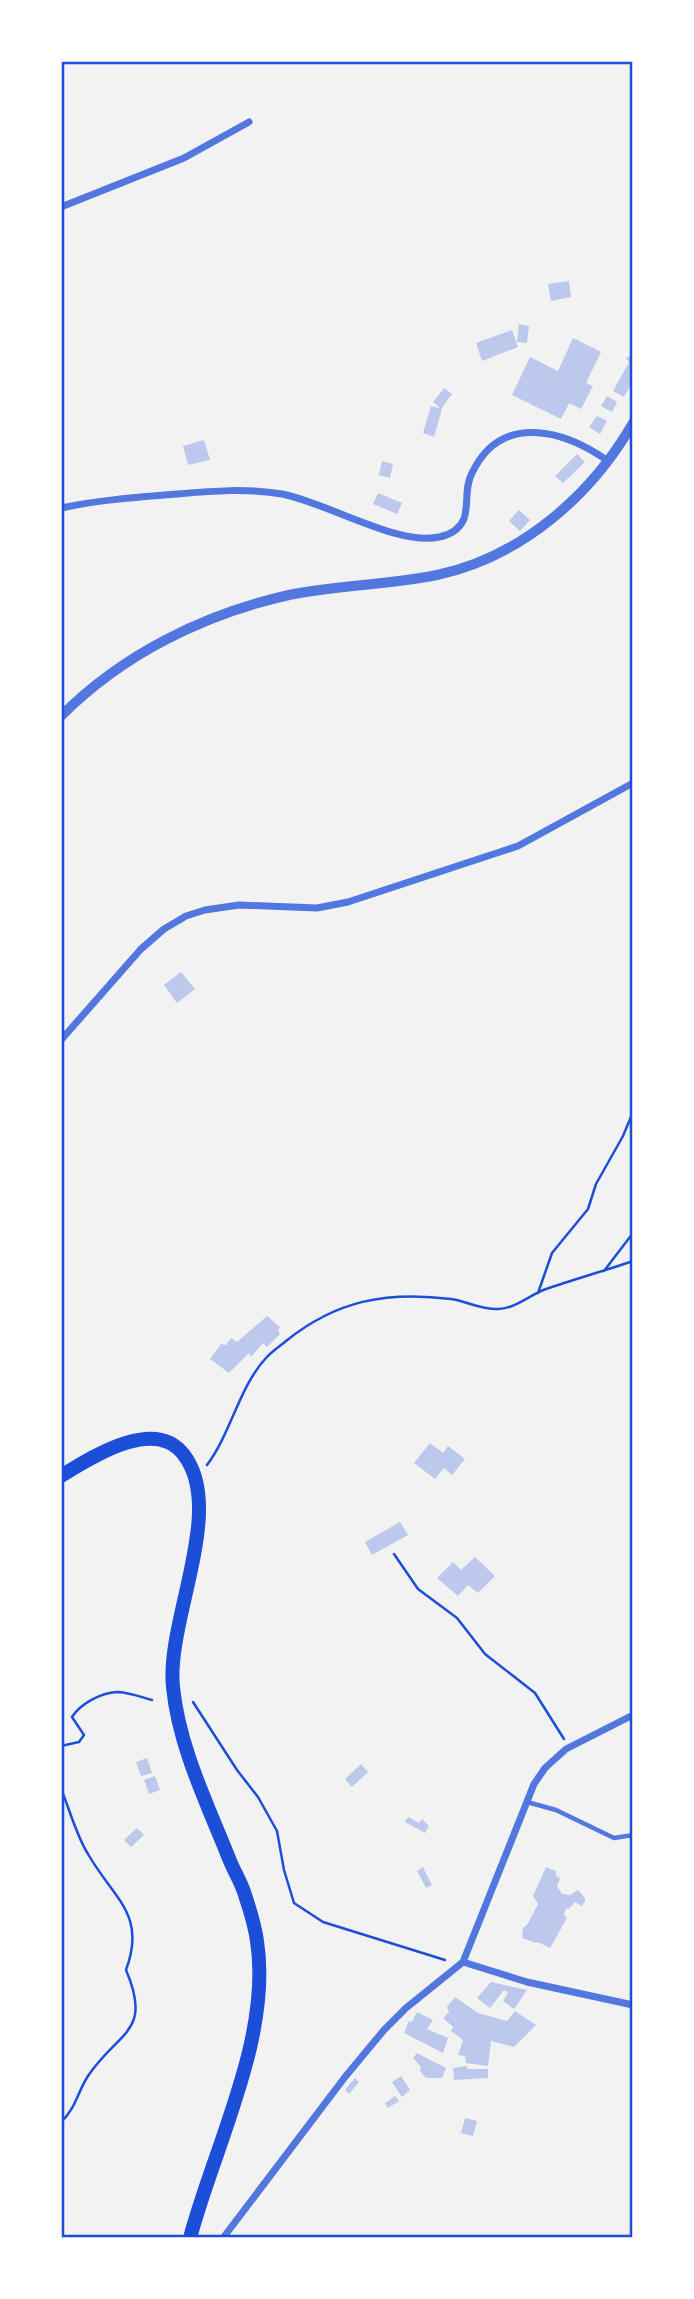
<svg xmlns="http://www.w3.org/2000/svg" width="694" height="2299" viewBox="0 0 694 2299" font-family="Cabin,sans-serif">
  <rect width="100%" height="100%" fill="#f2f2f2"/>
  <path fill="#bdc9ec" d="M 569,281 L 571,297 L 551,301 L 548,284 Z
    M 519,324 L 529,326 L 527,343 L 517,342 Z
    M 512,330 L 518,347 L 482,361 L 476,343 Z
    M 573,338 L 601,352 L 586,383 L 593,386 L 581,409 L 569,403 L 561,419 L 512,395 L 530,357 L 558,371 Z
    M 633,354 L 633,381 L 624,397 L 613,391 L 629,362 L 626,358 Z
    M 444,388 L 452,394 L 441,409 L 433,402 Z
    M 607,396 L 617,402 L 612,412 L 601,406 Z
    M 431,406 L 442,409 L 434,437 L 423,433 Z
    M 597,416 L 607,421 L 600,434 L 589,427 Z
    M 204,440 L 210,460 L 188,465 L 183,446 Z
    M 577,454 L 585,462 L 563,483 L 555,476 Z
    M 382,461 L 393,464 L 390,478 L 379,475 Z
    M 378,493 L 402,503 L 397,514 L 373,504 Z
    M 519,510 L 530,520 L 520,531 L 509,521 Z
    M 181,972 L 195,989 L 177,1003 L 164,985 Z
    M 267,1316 L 280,1327 L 278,1330 L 280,1334 L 267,1347 L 263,1343 L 251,1357 L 249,1353 L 229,1373 L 210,1359 L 221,1344 L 226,1345 L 231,1338 L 237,1342 Z
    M 430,1443 L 443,1453 L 448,1446 L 465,1459 L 452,1475 L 444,1468 L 435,1479 L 414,1463 Z
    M 400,1522 L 408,1535 L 372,1555 L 365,1542 Z
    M 475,1557 L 495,1576 L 478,1593 L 468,1585 L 458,1596 L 437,1578 L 453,1562 L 461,1570 Z
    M 147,1758 L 152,1773 L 141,1776 L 136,1762 Z
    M 361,1764 L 368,1772 L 352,1787 L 345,1779 Z
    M 155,1776 L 160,1790 L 149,1794 L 144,1780 Z
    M 408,1817 L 419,1823 L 422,1819 L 429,1826 L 425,1833 L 405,1822 Z
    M 137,1828 L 144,1835 L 131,1847 L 124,1840 Z
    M 423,1867 L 432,1885 L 426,1888 L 417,1871 Z
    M 546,1867 L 556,1871 L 556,1876 L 560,1878 L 557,1886 L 562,1894 L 570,1895 L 578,1890 L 585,1898 L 585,1901 L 582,1906 L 575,1902 L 569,1909 L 566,1908 L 564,1915 L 567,1918 L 550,1948 L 538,1942 L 536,1943 L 522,1938 L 523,1928 L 527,1925 L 538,1904 L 533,1896 Z
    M 491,1982 L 527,1990 L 514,2009 L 503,2001 L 508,1993 L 504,1990 L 490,2008 L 477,1998 Z
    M 455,1997 L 478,2013 L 507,2021 L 515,2011 L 536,2025 L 514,2047 L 491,2041 L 488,2066 L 466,2063 L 465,2056 L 458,2055 L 463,2040 L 451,2031 L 453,2027 L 443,2018 L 449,2012 L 447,2007 Z
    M 417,2012 L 433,2020 L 427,2029 L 448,2038 L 443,2053 L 404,2033 L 409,2021 L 412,2022 Z
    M 417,2053 L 446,2068 L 442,2078 L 426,2078 L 420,2071 L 421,2067 L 413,2058 Z
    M 466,2066 L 468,2069 L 488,2069 L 488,2078 L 454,2080 L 453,2068 Z
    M 401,2076 L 410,2090 L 402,2097 L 392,2082 Z
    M 355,2078 L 359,2082 L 349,2094 L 345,2090 Z
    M 395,2096 L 399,2101 L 388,2108 L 385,2103 Z
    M 465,2118 L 477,2121 L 473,2136 L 461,2133 Z"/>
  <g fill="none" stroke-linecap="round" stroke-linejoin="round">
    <path stroke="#1d4ed8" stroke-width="2.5" d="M 604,1271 L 633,1233
      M 538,1293 L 552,1253 L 588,1209 L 596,1184 L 623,1136 L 633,1112
      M 207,1465 C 231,1433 239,1387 266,1358 C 271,1352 280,1346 286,1341 C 337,1300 387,1291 451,1299 C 466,1301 482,1310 498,1309 C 515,1309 531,1294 546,1289 C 575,1279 604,1271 633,1261
      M 394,1554 L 418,1589 L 457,1618 L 485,1654 L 535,1693 L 564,1739
      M 193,1702 L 237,1770 L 258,1797 L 277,1831 L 284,1870 L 294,1903 L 323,1922 L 445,1960
      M 61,1746 L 79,1742 L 84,1735 L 72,1717 C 81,1703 101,1693 117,1692 C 128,1692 141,1697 152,1700
      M 61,1789 C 70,1810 76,1835 88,1854 C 113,1898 147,1914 126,1970 C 153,2033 118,2031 88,2076 C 78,2091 75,2110 61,2122"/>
    <path stroke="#5277de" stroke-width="4.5" d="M 527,1802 L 556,1810 L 614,1838 L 633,1835"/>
    <path stroke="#5277de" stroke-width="7" d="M 61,207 L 184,158 L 249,122
      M 61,508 C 99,500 138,497 177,494 C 212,491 247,488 282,494 C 328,503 397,546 439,537 C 450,535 459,530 464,519 C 469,504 464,488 472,473 C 501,412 564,430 608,461
      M 61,1040 L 141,949 L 164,929 L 186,916 L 205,910 L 239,905 L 317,908 L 348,902 L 518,846 L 633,783
      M 463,1962 L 527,1982 L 633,2005
      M 223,2238 L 345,2077 L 384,2030 L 406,2008 L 463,1962 L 534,1784 L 545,1768 L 566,1749 L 633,1715"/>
    <path stroke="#5277de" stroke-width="10" d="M 61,716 C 123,654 204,614 289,595 C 337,585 388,585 437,575 C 521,557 591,496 633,423"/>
    <path stroke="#1d4ed8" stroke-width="14" d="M 61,1476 C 92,1457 155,1416 184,1455 C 226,1510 166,1621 173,1687 C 179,1748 208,1805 230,1861 C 235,1873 242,1884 245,1895 C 250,1910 255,1926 257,1941 C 272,2037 214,2147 190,2238"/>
  </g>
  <rect width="694" height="2299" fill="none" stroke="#ffffff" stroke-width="126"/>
  <rect x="63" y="63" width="568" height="2173" fill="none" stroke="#1d4ed8" stroke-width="2.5"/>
</svg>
